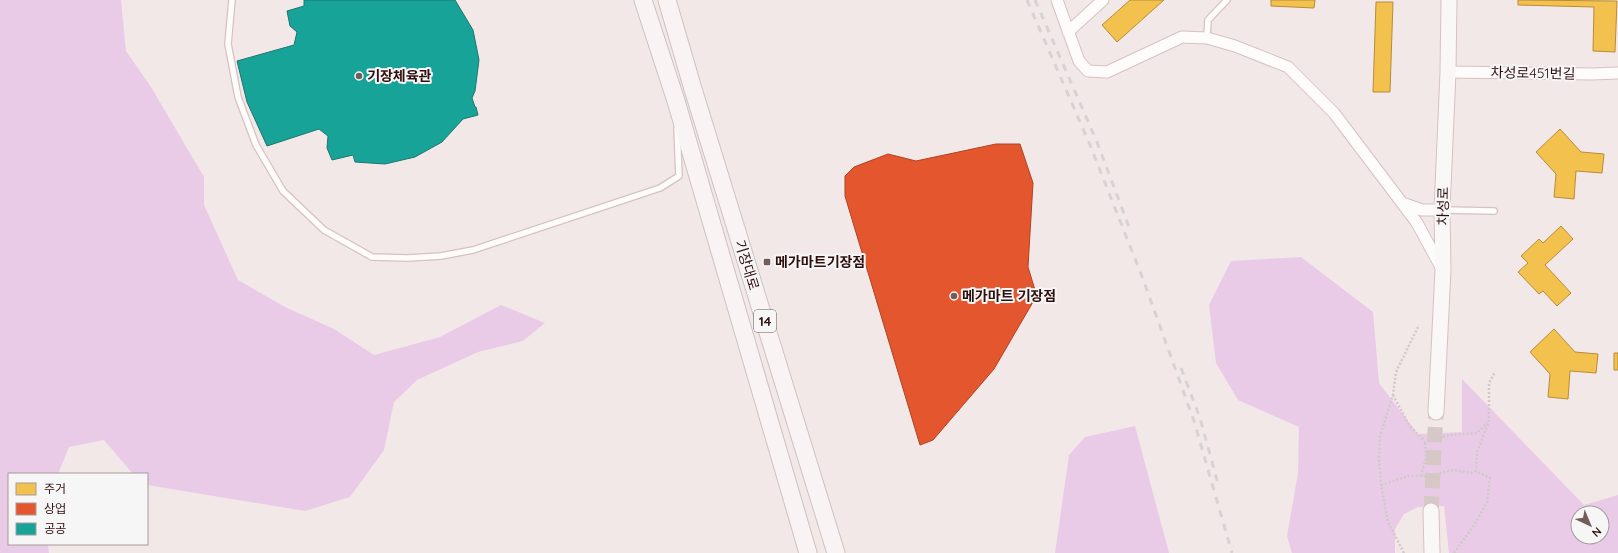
<svg xmlns="http://www.w3.org/2000/svg" width="1618" height="553" viewBox="0 0 1618 553" font-family="Quicksand,'Noto Sans KR',sans-serif">
  <rect width="100%" height="100%" fill="#f2e8e7"/>
  <path fill="#eacbe7" fill-rule="evenodd" d="M 0,0 L 121,0 L 126,51 L 151,87 L 204,177 L 204,205 L 238,280 L 285,307 L 334,329 L 374,355 L 440,337 L 501,305 L 545,323 L 523,341 L 478,352 L 417,380 L 394,402 L 384,450 L 350,497 L 305,511 L 147,485 L 147,474 L 133,474 L 104,440 L 69,447 L 58,474 L 9,474 L 9,544 L 48,544 L 49,553 L 0,553 Z
    M 1301,257 L 1373,312 L 1379,383 L 1418,434 L 1462,432 L 1462,379 L 1584,505 L 1618,495 L 1618,553 L 1449,553 L 1444,506 L 1418,507 L 1404,514 L 1395,529 L 1395,553 L 1292,553 L 1287,536 L 1298,473 L 1299,427 L 1238,400 L 1216,363 L 1209,305 L 1231,261 ZM 1578,513 L 1602,513 L 1602,537 L 1578,537 Z
    M 1135,426 L 1169,553 L 1055,553 L 1069,455 L 1085,437 Z"/>
  <path fill="#f2c14e" stroke="#b88c3b" d="M 1130,0 L 1164,0 L 1117,42 L 1102,25 Z
    M 1271,0 L 1315,0 L 1314,8 L 1271,6 Z
    M 1518,0 L 1617,1 L 1615,52 L 1593,51 L 1594,7 L 1518,5 Z
    M 1376,2 L 1393,2 L 1390,92 L 1373,92 Z
    M 1560,129 L 1581,152 L 1604,154 L 1602,173 L 1576,171 L 1574,199 L 1554,197 L 1556,174 L 1536,152 Z
    M 1561,226 L 1573,239 L 1545,265 L 1571,293 L 1557,306 L 1543,291 L 1539,294 L 1518,272 L 1528,263 L 1521,256 L 1539,239 L 1543,243 Z
    M 1554,329 L 1575,352 L 1598,354 L 1596,373 L 1570,371 L 1568,399 L 1548,397 L 1550,374 L 1530,352 Z
    M 1614,353 L 1618,353 L 1618,370 L 1614,370 Z"/>
  <path fill="#e4572e" stroke="#ae4224" d="M 996,144 L 1020,144 L 1033,183 L 1028,267 L 1035,290 L 1033,302 L 994,369 L 933,440 L 920,445 L 845,196 L 845,176 L 854,167 L 888,154 L 916,161 Z"/>
  <path fill="#17a398" stroke="#1e776f" d="M 304,0 L 455,0 L 473,30 L 479,60 L 475,91 L 472,98 L 475,107 L 476,107 L 478,115 L 463,119 L 442,142 L 415,157 L 385,164 L 355,162 L 353,155 L 332,160 L 327,148 L 328,136 L 319,129 L 267,146 L 247,102 L 237,61 L 294,45 L 297,32 L 290,26 L 287,11 L 304,6 Z"/>
  <g fill="none" stroke-linecap="round" stroke-linejoin="round">
    <path stroke="#d5c8c6" stroke-width="15" stroke-dasharray="15 8" stroke-linecap="butt" d="M 1431,511 L 1436,412"/>
    <g stroke="#d6c2c0" stroke-width="8">
      <path id="lane" d="M 232,0 L 228,44 L 238,97 L 256,145 L 283,191 L 324,230 L 372,257 L 408,258 L 441,256 L 473,250 L 660,188 L 679,176 L 677,129
        M 1207,38 L 1208,20 L 1227,0
        M 1443,210 L 1494,211"/>
    </g>
    <g stroke="#d6c2c0" stroke-width="13">
      <path id="street" d="M 1057,0 L 1079,61 L 1088,71 L 1107,72 L 1182,37 L 1207,38 L 1235,46 L 1288,67 L 1334,113 L 1402,203 L 1422,210 L 1442,210
        M 1068,32 L 1103,0
        M 1448,72 L 1592,74 L 1618,73
        M 1402,203 L 1417,223 L 1442,269"/>
    </g>
    <g stroke="#d6c2c0" stroke-width="17">
      <path id="secondary" d="M 1436,412 L 1443,270 L 1442,210 L 1448,72 L 1449,0
        M 1431,511 L 1432,553"/>
    </g>
    <g stroke="#cdc3c1" stroke-width="19">
      <path id="primary" d="M 643,0 L 676,101 L 808,553
        M 667,0 L 693,89 L 836,553"/>
    </g>
    <path stroke="#d0c9c8" stroke-width="2.5" stroke-dasharray="2 2" stroke-linecap="butt" d="M 1393,395 L 1409,425 L 1425,442 L 1449,435 L 1477,433 L 1487,423
      M 1421,476 L 1426,458 L 1425,442
      M 1381,485 L 1409,476 L 1430,476 L 1453,470 L 1473,473 L 1476,471
      M 1404,553 L 1388,522 L 1381,485 L 1379,459 L 1380,436 L 1393,395 L 1396,372 L 1419,325
      M 1454,553 L 1475,524 L 1487,502 L 1490,478 L 1476,471 L 1477,452 L 1489,421 L 1489,383 L 1495,372"/>
    <use href="#lane" stroke="#fdfcfb" stroke-width="5.5"/>
    <use href="#street" stroke="#fdfcfb" stroke-width="11"/>
    <use href="#secondary" stroke="#faf7f7" stroke-width="15"/>
    <use href="#primary" stroke="#f9f3f3" stroke-width="17"/>
    <path stroke="#d7d3d3" stroke-width="3" stroke-dasharray="7 7" stroke-linecap="butt" d="M 1027,0 L 1090,145 L 1143,279 L 1194,421 L 1232,553
      M 1035,0 L 1097,142 L 1129,227
      M 1181,368 L 1200,418 L 1218,484"/>
  </g>
  <g fill="#745c5a" stroke="#f6f6f6" stroke-width="1.5">
    <circle cx="359" cy="76" r="4"/>
    <rect x="763" y="258" width="8" height="8" rx="2"/>
    <circle cx="954" cy="296" r="4"/>
  </g>
  <g text-anchor="middle" dominant-baseline="central" stroke-width="4" stroke-linejoin="round" paint-order="stroke">
    <rect fill="#f6f6f6" stroke="#6b5554" stroke-width="1" x="754" y="310" width="22" height="22" rx="3"/>
    <g font-size="13" font-weight="bold" fill="#30100e">
      <text x="765" y="321">14</text>
    </g>
    <g font-size="14" fill="#30100e" stroke="#f6f6f6">
      <text transform="translate(1533 73) rotate(1)">차성로451번길</text>
      <text transform="translate(1443 206) rotate(-89)">차성로</text>
      <text transform="translate(747 265) rotate(73)">기장대로</text>
    </g>
    <g font-size="14" font-weight="bold" fill="#30100e" stroke="#f6f6f6" text-anchor="start">
      <text x="367" y="76">기장체육관</text>
      <text x="775" y="262">메가마트기장점</text>
      <text x="962" y="296">메가마트 기장점</text>
    </g>
  </g>
  <rect x="8" y="473" width="140" height="72" fill="#f6f6f6" stroke="#a79a99"/>
  <rect x="16" y="483" width="20" height="12" fill="#f2c14e" stroke="#a79a99"/>
  <text x="44" y="493" font-size="12" fill="#30100e">주거</text>
  <rect x="16" y="503" width="20" height="12" fill="#e4572e" stroke="#a79a99"/>
  <text x="44" y="513" font-size="12" fill="#30100e">상업</text>
  <rect x="16" y="523" width="20" height="12" fill="#17a398" stroke="#a79a99"/>
  <text x="44" y="533" font-size="12" fill="#30100e">공공</text>
  <g transform="translate(1590 525) rotate(136)"><circle r="19" fill="#f6f6f6" stroke="#a79a99"/>
  <path d="M0-3L7 15L0 10L-7 15Z" fill="#745c5a"/>
  <text y="-6" font-size="11" font-weight="bold" text-anchor="middle" fill="#30100e">N</text>
  </g>
</svg>
